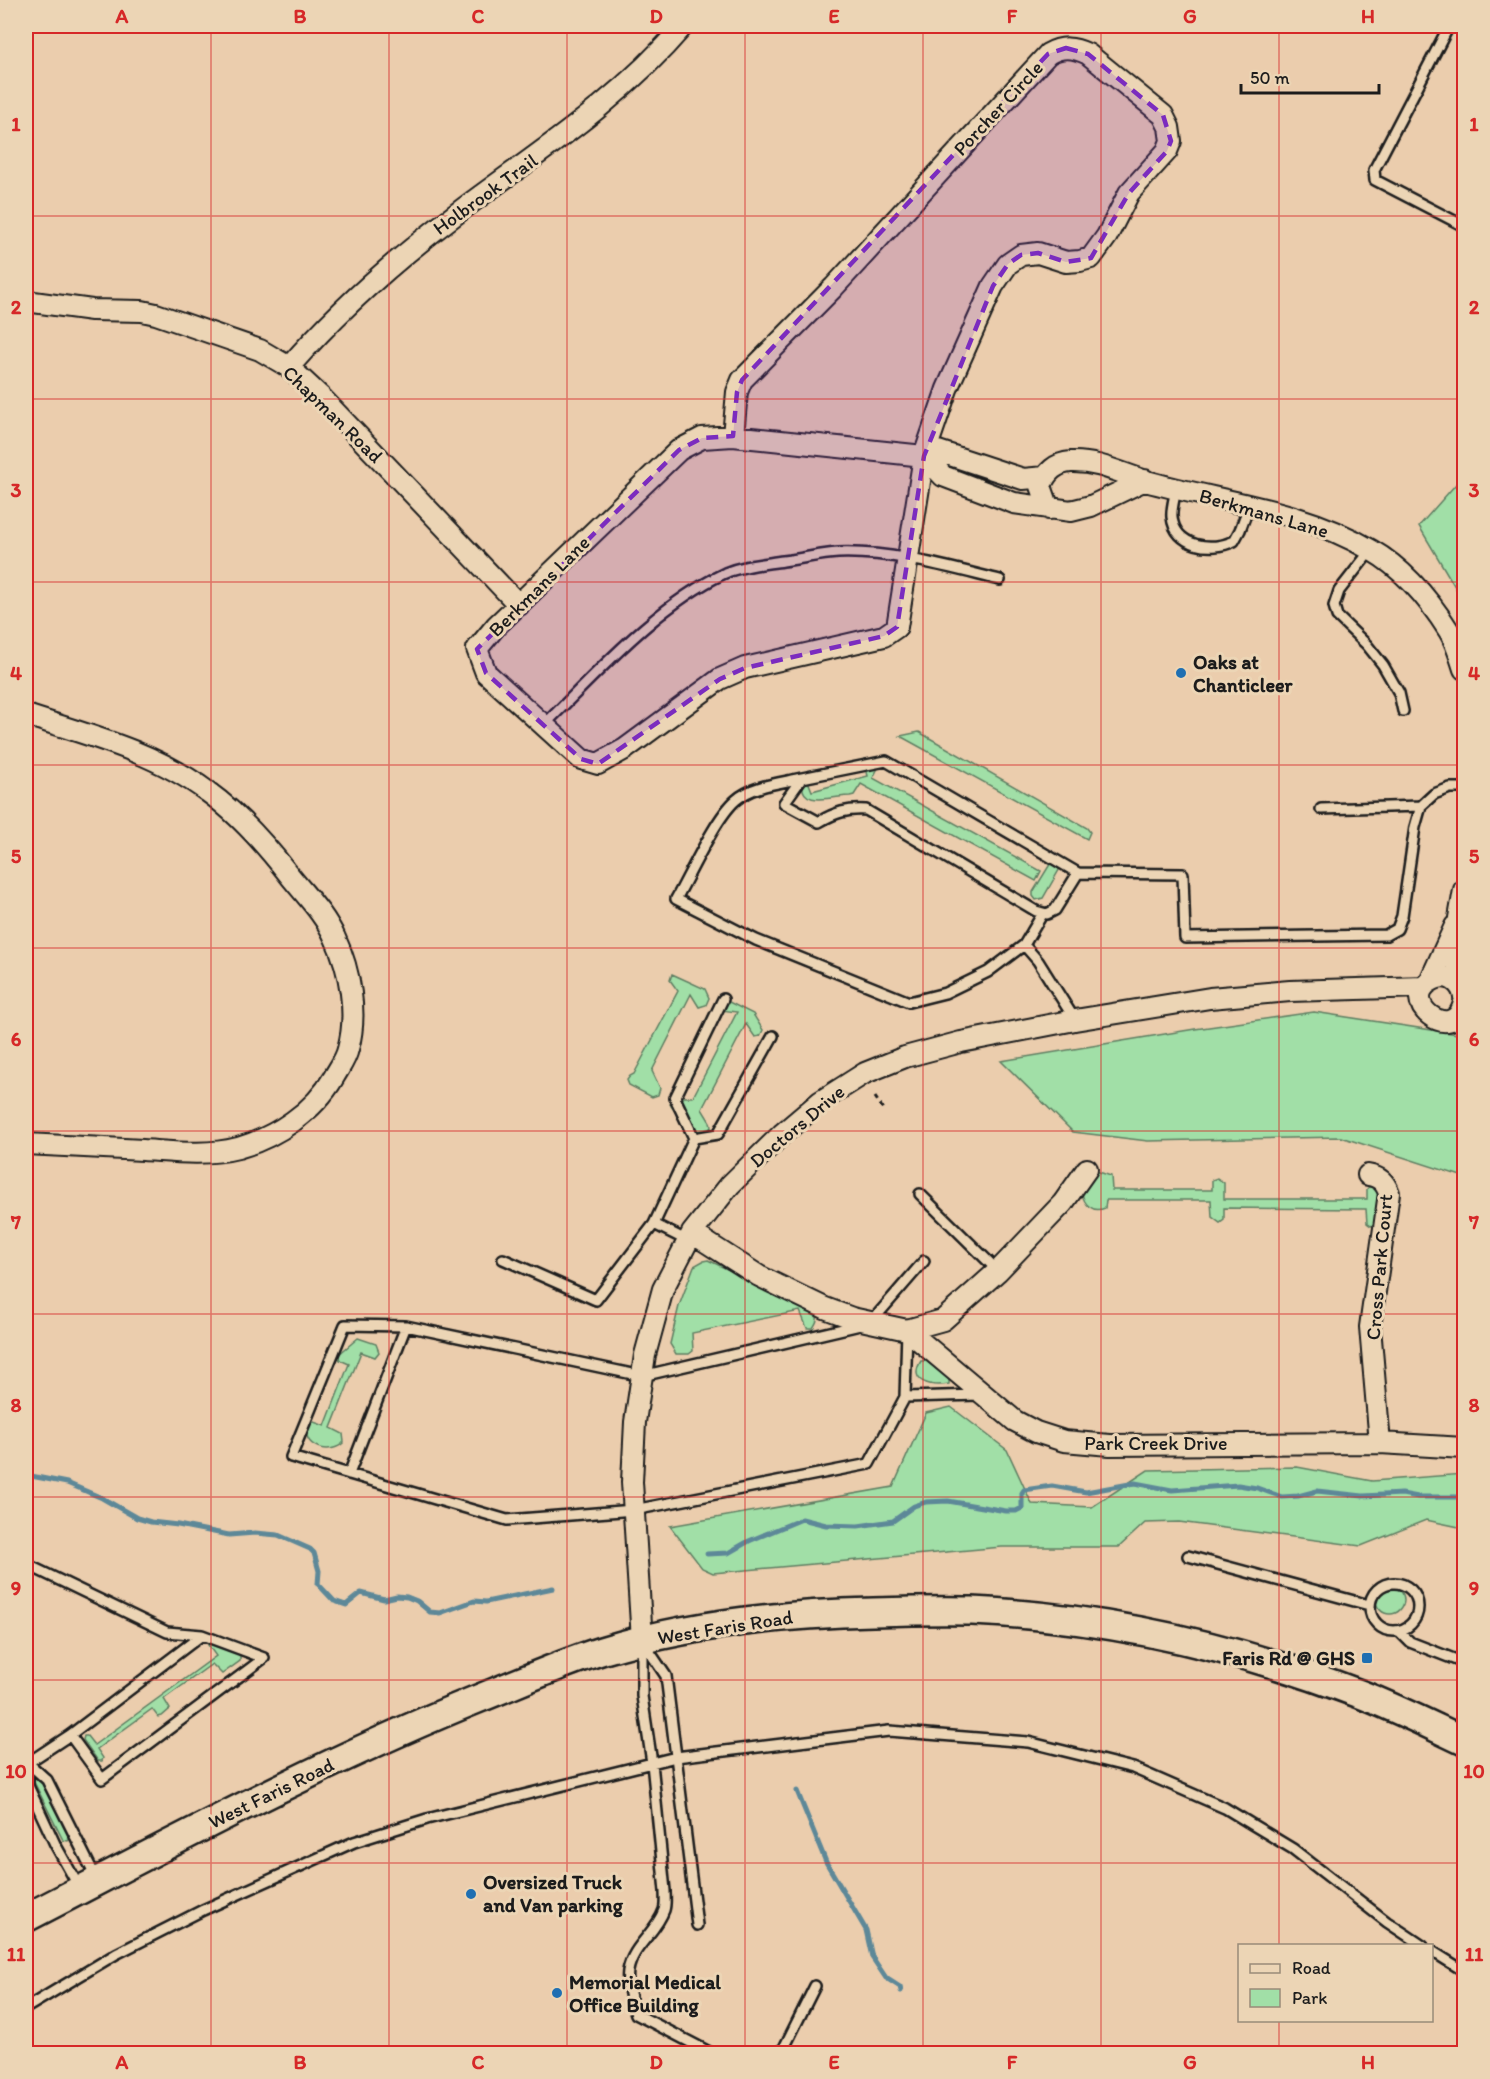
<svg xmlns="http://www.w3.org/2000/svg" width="1490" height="2079" viewBox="0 0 1490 2079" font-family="Itim,sans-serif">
  <rect width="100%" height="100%" fill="#ebcdad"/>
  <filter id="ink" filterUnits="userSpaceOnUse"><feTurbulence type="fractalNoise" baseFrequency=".0167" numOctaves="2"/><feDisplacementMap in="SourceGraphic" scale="12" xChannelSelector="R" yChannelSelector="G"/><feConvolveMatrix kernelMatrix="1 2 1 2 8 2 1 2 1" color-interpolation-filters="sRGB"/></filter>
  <g filter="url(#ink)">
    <path fill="#a1dfa7" stroke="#5e7e62" stroke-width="1.5" d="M 1464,475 L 1464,602 L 1419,526 Z
      M 919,732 L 1087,828 L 1090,832 L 1087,839 L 900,736 Z
      M 865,764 L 879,766 L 873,778 L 1041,871 L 1036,881 L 861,784 L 854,795 L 850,796 C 834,796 798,809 803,781 L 808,781 L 812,791 L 868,776 Z
      M 1052,861 L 1059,865 L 1059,870 L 1043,898 L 1036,900 L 1033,896 L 1033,892 Z
      M 672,974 L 705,989 L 709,998 L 706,1005 L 699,1007 L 691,994 L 652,1071 L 660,1088 L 658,1095 L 652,1097 L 629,1085 L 627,1080 L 630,1076 L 634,1074 L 678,991 L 670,980 Z
      M 727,1001 L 753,1014 L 763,1030 L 760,1036 L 755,1037 L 746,1024 L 702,1109 L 710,1122 L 711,1127 L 707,1132 C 687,1136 682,1120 671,1106 L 670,1102 L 675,1097 L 693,1097 L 737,1012 L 721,1010 Z
      M 1314,1012 L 1464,1035 L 1464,1177 L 1341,1137 L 1148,1141 L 1073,1132 L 1001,1061 L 1195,1029 Z
      M 1096,1171 L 1111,1176 L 1112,1190 L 1212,1190 L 1212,1180 L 1217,1178 L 1224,1183 L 1224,1199 L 1367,1199 L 1367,1189 L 1371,1185 L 1378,1191 L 1375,1223 L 1371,1226 L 1367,1223 L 1366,1209 L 1224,1208 L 1224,1220 L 1220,1223 L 1212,1217 L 1211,1200 L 1106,1200 L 1105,1208 C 1093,1213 1084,1205 1082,1193 Z
      M 708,1260 L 815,1311 C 819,1318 817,1322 813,1328 L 807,1328 L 800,1311 L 692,1333 L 693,1351 L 689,1354 L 676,1354 L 670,1344 L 679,1306 L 694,1266 L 703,1261 Z
      M 358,1338 L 376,1344 L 379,1352 L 375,1357 L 361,1352 L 331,1428 L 343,1434 L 344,1442 C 332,1456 299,1448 308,1424 L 314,1422 L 325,1426 L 349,1364 L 340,1360 L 338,1355 Z
      M 921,1361 L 926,1361 L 949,1379 L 949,1384 C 933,1387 907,1383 921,1361 Z
      M 951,1407 L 1007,1450 L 1032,1504 L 1092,1507 L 1148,1470 L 1297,1467 L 1372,1481 L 1464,1474 L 1464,1528 L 1426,1520 L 1361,1546 L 1179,1522 L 1145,1523 L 1119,1547 L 1002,1547 L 713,1573 L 702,1568 L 670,1526 L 893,1487 L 926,1413 Z
      M1376 1600a14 14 0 1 1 28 0a14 14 0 1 1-28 0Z
      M 213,1641 L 240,1655 L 240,1661 L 222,1674 L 212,1664 L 164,1699 L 170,1709 L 162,1716 L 158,1717 L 152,1709 L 97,1749 L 103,1758 L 102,1761 L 98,1761 L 83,1740 L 84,1736 L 87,1736 L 94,1745 L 216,1656 L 208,1645 L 210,1642 Z
      M 36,1775 L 41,1777 L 71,1837 L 68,1841 L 63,1840 L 33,1780 Z"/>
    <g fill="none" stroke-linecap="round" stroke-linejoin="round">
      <path stroke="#5d8898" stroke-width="5" d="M 26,1475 L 67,1483 L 102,1498 L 137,1518 L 151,1522 L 178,1525 L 229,1535 L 255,1533 L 278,1535 L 310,1549 L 314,1553 L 319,1571 L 318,1584 L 334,1601 L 346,1605 L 361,1593 L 384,1599 L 397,1596 L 407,1597 L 417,1601 L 430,1612 L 440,1613 L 474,1601 L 486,1602 L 553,1588
        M 707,1554 L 728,1553 L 749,1541 L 802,1519 L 826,1525 L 858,1526 L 893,1521 L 914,1506 L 926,1502 L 948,1501 L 1006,1511 L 1016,1511 L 1022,1508 L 1022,1493 L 1024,1490 L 1052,1486 L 1086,1492 L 1135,1483 L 1172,1490 L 1238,1485 L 1257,1488 L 1282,1497 L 1298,1496 L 1317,1491 L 1363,1496 L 1402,1494 L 1418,1497 L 1464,1497
        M 797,1791 L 826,1862 L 866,1930 L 872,1957 L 886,1978 L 900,1987 L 901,1991"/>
      <g stroke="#1c1c1c" stroke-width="14">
        <path id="service" d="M 1449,26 L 1374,170 L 1375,180 L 1464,226
          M 1176,488 C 1175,497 1171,508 1172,517 C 1175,547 1212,552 1234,541 L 1240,530 L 1249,506
          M 1371,550 L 1339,591 L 1334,606 L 1337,616 L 1367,645 L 1383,665 L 1399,693 L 1403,711
          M 544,725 C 597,673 657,605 725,573 C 744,565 764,564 783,561 C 801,559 820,554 838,553 C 892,551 947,567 1000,580
          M 802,778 C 781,783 753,785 736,800 C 716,817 690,874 676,899 L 756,940 L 909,1002 L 945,993 L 988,972 L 1024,945
          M 1321,809 L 1421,806 L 1434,794 L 1450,788 L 1464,788
          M 1078,873 L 1055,910 L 1047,914 L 1036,911 L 866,810 C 847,809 836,812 819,822 L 784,803 L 802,778 L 886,761 L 1078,873 L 1183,874 L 1185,938 L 1386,935 L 1397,929 L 1402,916 L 1415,827 L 1421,806
          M 1043,913 L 1024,945 L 1038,961 L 1075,1020
          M 694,1138 L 675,1098 L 723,999
          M 920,1194 L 998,1271
          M 654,1224 L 694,1138 L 718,1134 L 773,1036
          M 503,1259 L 596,1300 L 654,1224 L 688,1241
          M 872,1321 L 924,1261
          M 860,1325 L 642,1376 L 406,1326 L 345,1325 L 291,1457 L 507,1520 L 634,1510 L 869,1464 L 905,1397 L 980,1395
          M 905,1397 L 907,1330
          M 349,1474 L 406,1326
          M 1188,1556 L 1369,1605
          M 26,1564 L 167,1632 L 202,1635
          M1370 1607a24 24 0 1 1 48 0a24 24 0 1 1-48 0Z
          M 1400,1632 L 1410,1642 L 1464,1663
          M 642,1642 L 642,1696 L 652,1763 L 665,1891 C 665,1896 666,1904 664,1910 C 656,1933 632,1946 628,1971 C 626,1984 632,2002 636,2014 L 713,2054
          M 643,1642 L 666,1676 L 697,1925
          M 26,1761 L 47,1780 L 96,1878
          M 28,1763 L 28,1786 L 55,1844 L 79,1887
          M 26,1764 L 70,1735 L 202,1635 L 264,1658 L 102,1779 L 70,1735
          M 1432,1951 L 1464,1971
          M 26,2008 L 116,1954 L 203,1910 L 354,1842 L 427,1819 L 676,1757 L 889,1731 L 1028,1742 L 1133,1768 L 1225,1808 L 1253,1825 L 1293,1849 L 1387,1922 L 1423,1946
          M 781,2054 L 815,1986"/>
      </g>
      <g stroke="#1c1c1c" stroke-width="24">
        <path id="minor" d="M 26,301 L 92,310 L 142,311 L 156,314 L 260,350 L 289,367 L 320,396 L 519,605
          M 289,367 C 341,307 397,258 460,211 C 540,151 617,103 683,26
          M 733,436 L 737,392 L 742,380 L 834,287 L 1048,54 C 1062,46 1073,47 1088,54 L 1163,115 L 1169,127 L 1171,141 L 1167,151 L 1129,193 L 1107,236 L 1091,258 L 1080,261 L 1066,262 L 1038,253 L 1021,255 L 1008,264 L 993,286 L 947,389 L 924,456 L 897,627 L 884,636 L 745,668 L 720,679 L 625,749 L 598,764 L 581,759 L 486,673 L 477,649 L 496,626 L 679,450 L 702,438 L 733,436 L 924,456 L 938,451 L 1023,479 L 1045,477
          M 924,456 L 943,476 L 1014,503 L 1071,511 L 1091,506 L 1145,480
          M 1049,509 L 1041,486 C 1046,472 1056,463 1071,462 C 1098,461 1120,473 1146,481 C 1221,502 1303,509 1371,550 C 1404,569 1429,599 1449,631 C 1456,642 1460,657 1464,669
          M 26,715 C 88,735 155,752 208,792 C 240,815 266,845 290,876 C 306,896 325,915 335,938 C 350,970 358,1014 348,1049 C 346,1059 339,1068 334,1077 C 314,1112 276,1137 238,1148 C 207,1156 174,1152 143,1150 C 104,1148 65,1146 26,1144
          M 1430,981 L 1455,926
          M 1457,983 L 1459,918 L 1464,890
          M 1464,997 C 1462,983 1448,972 1433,980 C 1394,999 1454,1048 1464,1002
          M 1368,1175 C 1380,1177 1385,1182 1389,1193 L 1370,1327 L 1380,1443
          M 692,1233 L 759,1276 L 825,1308 L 852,1318 L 907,1330 L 1015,1421 L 1036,1432 L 1064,1441 L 1110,1445 L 1380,1443 L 1464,1448
          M 907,1330 L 943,1320 L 998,1271 L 1063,1203 L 1087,1169
          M 642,1640 L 632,1482 L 635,1422 L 645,1355 L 663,1289 L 692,1233 L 730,1185 L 782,1134 L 821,1101 L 865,1073 L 905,1057 L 961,1042 L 1075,1020 L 1210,998 L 1290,991 L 1424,987"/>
      </g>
      <g stroke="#1c1c1c" stroke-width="32">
        <path id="secondary" d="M 26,1918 C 175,1841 324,1761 480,1698 C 520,1682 560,1664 601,1651 C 689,1624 781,1614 873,1612 C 906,1611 939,1610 972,1611 C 1104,1617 1237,1647 1360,1694 C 1396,1708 1430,1725 1464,1741"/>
      </g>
      <path stroke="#1c1c1c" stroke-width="3" stroke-dasharray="4.5 4.5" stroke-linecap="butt" d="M 875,1097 L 885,1112"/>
      <use href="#service" stroke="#ecd5b5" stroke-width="9"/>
      <use href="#minor" stroke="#ecd5b5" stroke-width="20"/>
      <use href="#secondary" stroke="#ecd5b5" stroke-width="27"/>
    </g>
  </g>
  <path fill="#7b2cbf" fill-opacity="0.2" stroke="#7b2cbf" stroke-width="4.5" stroke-dasharray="12 8" stroke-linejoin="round" d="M 1066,48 L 1088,54 L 1163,115 L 1171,141 L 1167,151 L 1129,193 L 1091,258 L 1066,262 L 1038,253 L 1021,255 L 1008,264 L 993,286 L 924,456 L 897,627 L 884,636 L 745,668 L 720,679 L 598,764 L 581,759 L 486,673 L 477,649 L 679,450 L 702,438 L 733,436 L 737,392 L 742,380 L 1048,54 Z"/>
  <path fill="none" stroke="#d62828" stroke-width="1.5" stroke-opacity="0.55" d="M 211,26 L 211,2054M 389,26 L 389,2054M 567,26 L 567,2054M 745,26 L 745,2054M 923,26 L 923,2054M 1101,26 L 1101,2054M 1279,26 L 1279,1946M 26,216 L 1464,216M 26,399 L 1464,399M 26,582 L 1464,582M 26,765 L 1464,765M 26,948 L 1464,948M 26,1131 L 1464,1131M 26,1314 L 1464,1314M 26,1497 L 1464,1497M 26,1680 L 1464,1680M 26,1863 L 1464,1863M 1279,2020 L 1279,2054"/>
  <g fill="#1f6fb2" stroke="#ecd5b5" stroke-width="2">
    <circle cx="1181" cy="673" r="6"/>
    <rect x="1361" y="1652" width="12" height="12" rx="3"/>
    <circle cx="471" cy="1894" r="6"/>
    <circle cx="557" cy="1993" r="6"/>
  </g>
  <g text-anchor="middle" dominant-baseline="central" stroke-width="6" stroke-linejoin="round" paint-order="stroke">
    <g font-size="20" fill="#1c1c1c" stroke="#ecd5b5">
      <text transform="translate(998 108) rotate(-47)">Porcher Circle</text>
      <text transform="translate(485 194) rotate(-36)">Holbrook Trail</text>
      <text transform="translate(333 414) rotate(44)">Chapman Road</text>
      <text transform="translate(1264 513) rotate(16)">Berkmans Lane</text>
      <text transform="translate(539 586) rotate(-45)">Berkmans Lane</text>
      <text transform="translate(797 1126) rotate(-40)">Doctors Drive</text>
      <text transform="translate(1379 1267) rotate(-85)">Cross Park Court</text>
      <text x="1156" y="1443">Park Creek Drive</text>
      <text transform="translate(725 1627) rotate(-9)">West Faris Road</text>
      <text transform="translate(271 1793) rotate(-26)">West Faris Road</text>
    </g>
    <g font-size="20" font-weight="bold" fill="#1c1c1c" stroke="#ecd5b5" text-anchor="start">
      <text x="1193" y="662">Oaks at<tspan x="1193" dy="23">Chanticleer</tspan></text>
      <text x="1355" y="1658" text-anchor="end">Faris Rd @ GHS</text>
      <text x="483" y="1882">Oversized Truck<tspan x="483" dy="23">and Van parking</tspan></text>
      <text x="569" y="1982">Memorial Medical<tspan x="569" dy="23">Office Building</tspan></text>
    </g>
  </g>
  <rect width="1490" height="2079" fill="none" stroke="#ecd5b5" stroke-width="66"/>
  <rect x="1238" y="1944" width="195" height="78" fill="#ecd5b5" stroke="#998b78" stroke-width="1.5"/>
  <rect x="1250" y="1964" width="30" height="9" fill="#ecd5b5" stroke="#998b78" stroke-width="1.5"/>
  <text x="1292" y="1974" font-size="18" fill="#1c1c1c">Road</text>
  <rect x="1250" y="1989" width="30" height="18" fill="#a1dfa7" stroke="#998b78" stroke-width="1.5"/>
  <text x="1292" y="2004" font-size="18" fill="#1c1c1c">Park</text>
  <path d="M1241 84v9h138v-9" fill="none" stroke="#1c1c1c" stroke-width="3"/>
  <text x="1250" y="84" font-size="18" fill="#1c1c1c" stroke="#ecd5b5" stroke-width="4.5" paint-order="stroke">50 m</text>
  <rect x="33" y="33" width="1424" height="2013" fill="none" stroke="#d62828" stroke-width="2"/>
  <g font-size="20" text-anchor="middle" font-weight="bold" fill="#d62828">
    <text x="122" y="23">A</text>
    <text x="300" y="23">B</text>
    <text x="478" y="23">C</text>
    <text x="656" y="23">D</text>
    <text x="834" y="23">E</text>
    <text x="1012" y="23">F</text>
    <text x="1190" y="23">G</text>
    <text x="1368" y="23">H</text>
    <text x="16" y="131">1</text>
    <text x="1474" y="131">1</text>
    <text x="16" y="314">2</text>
    <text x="1474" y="314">2</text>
    <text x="16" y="497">3</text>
    <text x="1474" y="497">3</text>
    <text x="16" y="680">4</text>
    <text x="1474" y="680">4</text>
    <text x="16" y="863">5</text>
    <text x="1474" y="863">5</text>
    <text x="16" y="1046">6</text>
    <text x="1474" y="1046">6</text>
    <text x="16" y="1229">7</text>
    <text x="1474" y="1229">7</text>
    <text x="16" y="1412">8</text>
    <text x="1474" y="1412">8</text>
    <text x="16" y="1595">9</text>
    <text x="1474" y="1595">9</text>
    <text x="16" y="1778">10</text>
    <text x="1474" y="1778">10</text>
    <text x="16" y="1961">11</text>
    <text x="1474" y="1961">11</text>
    <text x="122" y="2069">A</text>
    <text x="300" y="2069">B</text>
    <text x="478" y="2069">C</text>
    <text x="656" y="2069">D</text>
    <text x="834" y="2069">E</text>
    <text x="1012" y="2069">F</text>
    <text x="1190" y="2069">G</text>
    <text x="1368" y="2069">H</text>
  </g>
</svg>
